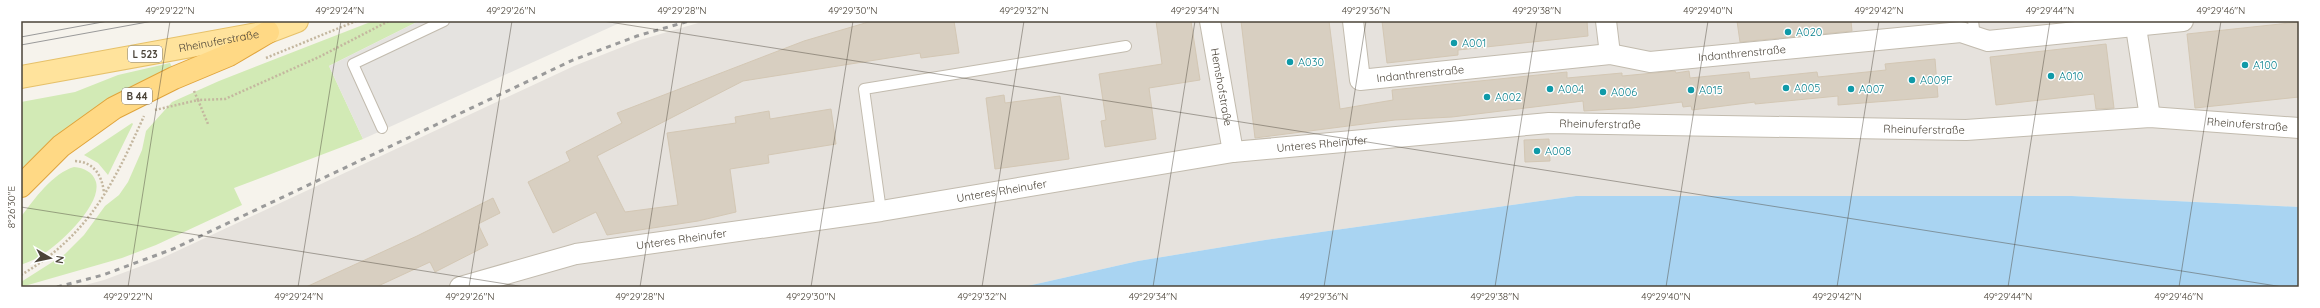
<svg xmlns="http://www.w3.org/2000/svg" width="2320" height="308" viewBox="0 0 2320 308" font-family="Quicksand,sans-serif">
  <rect width="100%" height="100%" fill="#f6f3ec"/>
  <path fill="#e6e2dd" d="M 705,21 L 2299,21 L 2299,207 L 2072,196 L 1576,196 L 1265,240 L 1138,261 L 1023,287 L 78,287 L 104,280 L 160,259 L 574,66 L 640,40 Z"/>
  <path fill="#d2eab5" d="M 373,21 L 419,21 L 329,66 L 363,139 L 234,188 L 242,205 L 156,245 L 122,258 L 21,287 L 21,282 L 65,254 L 84,235 L 105,206 L 119,195 L 128,182 L 142,150 L 146,131 L 172,102 L 219,81 Z
    M 170,63 L 172,67 L 53,139 L 21,169 L 21,102 L 75,92 L 118,75 Z
    M 132,123 L 133,124 L 108,175 L 98,163 L 84,155 Z
    M 74,167 C 84,168 93,172 96,182 C 102,204 61,243 43,254 C 37,259 28,262 21,265 L 21,217 C 34,199 53,173 74,167 Z"/>
  <path fill="#e5e3e0" d="M 419,21 L 624,21 L 363,139 L 329,66 Z"/>
  <path fill="#a9d4f2" d="M 1576,196 L 2072,196 L 2299,207 L 2299,287 L 1023,287 L 1138,261 L 1265,240 Z"/>
  <path fill="#d8cfc1" stroke="#d3c7b4" d="M 954,21 L 959,53 L 921,58 L 920,53 L 743,81 L 597,156 L 625,212 L 678,205 L 667,133 L 736,123 L 735,117 L 769,111 L 770,119 L 831,109 L 836,144 L 768,155 L 769,163 L 730,169 L 736,212 L 698,221 L 607,235 L 596,212 L 553,233 L 528,182 L 570,161 L 566,152 L 622,123 L 617,113 L 804,41 L 872,21 Z
    M 1156,21 L 1191,21 L 1200,80 L 1149,88 L 1156,139 L 1105,147 L 1101,121 L 1106,120 L 1099,74 L 1162,64 Z
    M 1241,21 L 1329,21 L 1340,109 L 1393,100 L 1392,90 L 1567,72 L 1567,78 L 1622,73 L 1622,76 L 1675,71 L 1676,73 L 1689,71 L 1690,78 L 1749,72 L 1750,79 L 1817,72 L 1818,77 L 1886,70 L 1885,64 L 1935,59 L 1938,97 L 1838,105 L 1838,96 L 1755,104 L 1755,102 L 1692,110 L 1691,106 L 1683,107 L 1682,102 L 1632,108 L 1584,111 L 1583,101 L 1452,117 L 1395,120 L 1255,138 Z
    M 1382,21 L 1587,21 L 1588,36 L 1458,50 L 1458,55 L 1387,63 Z
    M 1737,21 L 1851,21 L 1852,31 L 1740,42 Z
    M 2299,22 L 2299,97 L 2195,108 L 2187,34 Z
    M 2106,44 L 2114,108 L 2096,109 L 2094,94 L 1996,105 L 1990,57 Z
    M 1004,95 L 1005,103 L 1060,96 L 1069,159 L 995,169 L 986,98 Z
    M 1549,139 L 1550,161 L 1525,162 L 1524,140 Z
    M 493,198 L 500,213 L 478,224 L 488,245 L 435,272 L 430,262 L 376,287 L 306,287 L 417,236 Z"/>
  <g fill="none" stroke-linecap="round" stroke-linejoin="round">
    <g stroke="#c2bbae" stroke-width="12">
      <path id="service" d="M 1973,21 L 1975,37
        M 382,128 L 353,64 L 444,21
        M 881,211 L 864,89 L 1126,46"/>
    </g>
    <g stroke="#c2bbae" stroke-width="22">
      <g id="minor">
        <path id="s1" d="M 1210,21 L 1233,152"/>
        <path id="s2" d="M 1353,21 L 1360,80 L 1610,54 L 1650,62 L 1961,32 L 1988,41 L 2183,21"/>
        <path d="M 1606,21 L 1610,54"/>
        <path d="M 2135,21 L 2150,117"/>
        <path id="s3" d="M 460,287 L 576,254 L 881,211 L 1233,152 L 1549,123 L 1966,130 L 2150,117 L 2299,128"/>
      </g>
    </g>
    <g stroke="#e6c16a" stroke-width="24">
      <g id="primary">
        <path id="s4" d="M 21,77 L 268,32 L 297,21"/>
      </g>
    </g>
    <g stroke="#e0a43c" stroke-width="24">
      <path id="trunk" d="M 21,186 L 61,146 L 114,108 L 174,78 L 229,55 L 268,32"/>
    </g>
    <path stroke="#c4b79f" stroke-width="2.5" stroke-dasharray="2 2" stroke-linecap="butt" d="M 266,58 L 356,21
      M 194,91 L 198,100 L 225,99 L 319,57 L 389,21
      M 155,110 L 198,100 L 208,124
      M 75,161 C 94,162 102,175 104,193
      M 21,275 C 89,235 113,185 144,116"/>
    <use href="#service" stroke="#fff" stroke-width="10"/>
    <use href="#minor" stroke="#fff" stroke-width="20"/>
    <use href="#primary" stroke="#ffe39c" stroke-width="22"/>
    <use href="#trunk" stroke="#ffd985" stroke-width="22"/>
    <path stroke="#9a9a9a" stroke-width="1" d="M 21,37 L 108,21
      M 21,45 L 153,21"/>
    <path stroke="#9a9a9a" stroke-width="3" stroke-dasharray="5 5" stroke-linecap="butt" d="M 57,287 L 103,275 L 173,249 L 573,60 L 637,36 L 689,21"/>
  </g>
  <path fill="none" stroke="#4b4439" stroke-width="1" stroke-opacity="0.45" d="M 603,21 L 2283,287M 21,207 L 525,287M 128,287 L 170,21M 298,287 L 341,21M 469,287 L 512,21M 640,287 L 682,21M 811,287 L 853,21M 982,287 L 1024,21M 1153,287 L 1195,21M 1324,287 L 1366,21M 1495,287 L 1537,21M 1666,287 L 1708,21M 1837,287 L 1879,21M 2008,287 L 2050,21M 2179,287 L 2221,21"/>
  <g fill="#0f9aa8" stroke="#fff" stroke-width="1.5">
    <circle cx="1788" cy="32" r="4"/>
    <circle cx="1454" cy="43" r="4"/>
    <circle cx="1290" cy="62" r="4"/>
    <circle cx="2245" cy="65" r="4"/>
    <circle cx="2051" cy="76" r="4"/>
    <circle cx="1912" cy="80" r="4"/>
    <circle cx="1786" cy="88" r="4"/>
    <circle cx="1550" cy="89" r="4"/>
    <circle cx="1851" cy="89" r="4"/>
    <circle cx="1691" cy="90" r="4"/>
    <circle cx="1603" cy="92" r="4"/>
    <circle cx="1487" cy="97" r="4"/>
    <circle cx="1537" cy="151" r="4"/>
  </g>
  <g text-anchor="middle" dominant-baseline="central" stroke-width="3" stroke-linejoin="round" paint-order="stroke">
    <g fill="#fff" stroke="#817c74" stroke-width="1">
      <rect x="128" y="46" width="34" height="16" rx="3"/>
      <rect x="122" y="88" width="30" height="16" rx="3"/>
    </g>
    <g font-size="10" font-weight="bold" fill="#4b4439">
      <text x="145" y="54">L 523</text>
      <text x="137" y="96">B 44</text>
    </g>
    <g font-size="11" fill="#0d838f" stroke="#fff" text-anchor="start">
      <text x="1796" y="32">A020</text>
      <text x="1462" y="43">A001</text>
      <text x="1298" y="62">A030</text>
      <text x="2253" y="65">A100</text>
      <text x="2059" y="76">A010</text>
      <text x="1920" y="80">A009F</text>
      <text x="1794" y="88">A005</text>
      <text x="1558" y="89">A004</text>
      <text x="1859" y="89">A007</text>
      <text x="1699" y="90">A015</text>
      <text x="1611" y="92">A006</text>
      <text x="1495" y="97">A002</text>
      <text x="1545" y="151">A008</text>
    </g>
    <g font-size="11" fill="#4b4439" stroke="#fff">
      <text stroke="none"><textPath href="#s4" startOffset="201">Rheinuferstraße</textPath></text>
      <text stroke="none"><textPath href="#s2" startOffset="444">Indanthrenstraße</textPath></text>
      <text stroke="none"><textPath href="#s2" startOffset="120">Indanthrenstraße</textPath></text>
      <text stroke="none"><textPath href="#s1" startOffset="67">Hemshofstraße</textPath></text>
      <text stroke="none"><textPath href="#s3" startOffset="1154">Rheinuferstraße</textPath></text>
      <text stroke="none"><textPath href="#s3" startOffset="1802">Rheinuferstraße</textPath></text>
      <text stroke="none"><textPath href="#s3" startOffset="1478">Rheinuferstraße</textPath></text>
      <text stroke="none"><textPath href="#s3" startOffset="875">Unteres Rheinufer</textPath></text>
      <text stroke="none"><textPath href="#s3" startOffset="551">Unteres Rheinufer</textPath></text>
      <text stroke="none"><textPath href="#s3" startOffset="227">Unteres Rheinufer</textPath></text>
    </g>
  </g>
  <rect width="2320" height="308" fill="none" stroke="#ffffff" stroke-width="44"/>
  <g transform="translate(50 258) rotate(99)" stroke="#ffffff" stroke-width="3" paint-order="stroke">
  <path d="M0-3L7 15L0 10L-7 15Z" fill="#4b4439"/>
  <text y="-6" font-size="11" font-weight="bold" text-anchor="middle" fill="#4b4439">N</text>
  </g>
  <rect x="22" y="22" width="2276" height="264" fill="none" stroke="#4b4439" stroke-width="1.5"/>
  <g font-size="10" text-anchor="middle" fill="#4b4439">
    <text x="170" y="14">49°29'22"N</text>
    <text x="340" y="14">49°29'24"N</text>
    <text x="511" y="14">49°29'26"N</text>
    <text x="682" y="14">49°29'28"N</text>
    <text x="853" y="14">49°29'30"N</text>
    <text x="1024" y="14">49°29'32"N</text>
    <text x="1195" y="14">49°29'34"N</text>
    <text x="1366" y="14">49°29'36"N</text>
    <text x="1537" y="14">49°29'38"N</text>
    <text x="1708" y="14">49°29'40"N</text>
    <text x="1879" y="14">49°29'42"N</text>
    <text x="2050" y="14">49°29'44"N</text>
    <text x="2221" y="14">49°29'46"N</text>
    <text transform="translate(11 207) rotate(-90)" y="4">8°26'30"E</text>
    <text x="128" y="300">49°29'22"N</text>
    <text x="299" y="300">49°29'24"N</text>
    <text x="470" y="300">49°29'26"N</text>
    <text x="640" y="300">49°29'28"N</text>
    <text x="811" y="300">49°29'30"N</text>
    <text x="982" y="300">49°29'32"N</text>
    <text x="1153" y="300">49°29'34"N</text>
    <text x="1324" y="300">49°29'36"N</text>
    <text x="1495" y="300">49°29'38"N</text>
    <text x="1666" y="300">49°29'40"N</text>
    <text x="1837" y="300">49°29'42"N</text>
    <text x="2008" y="300">49°29'44"N</text>
    <text x="2179" y="300">49°29'46"N</text>
  </g>
</svg>
